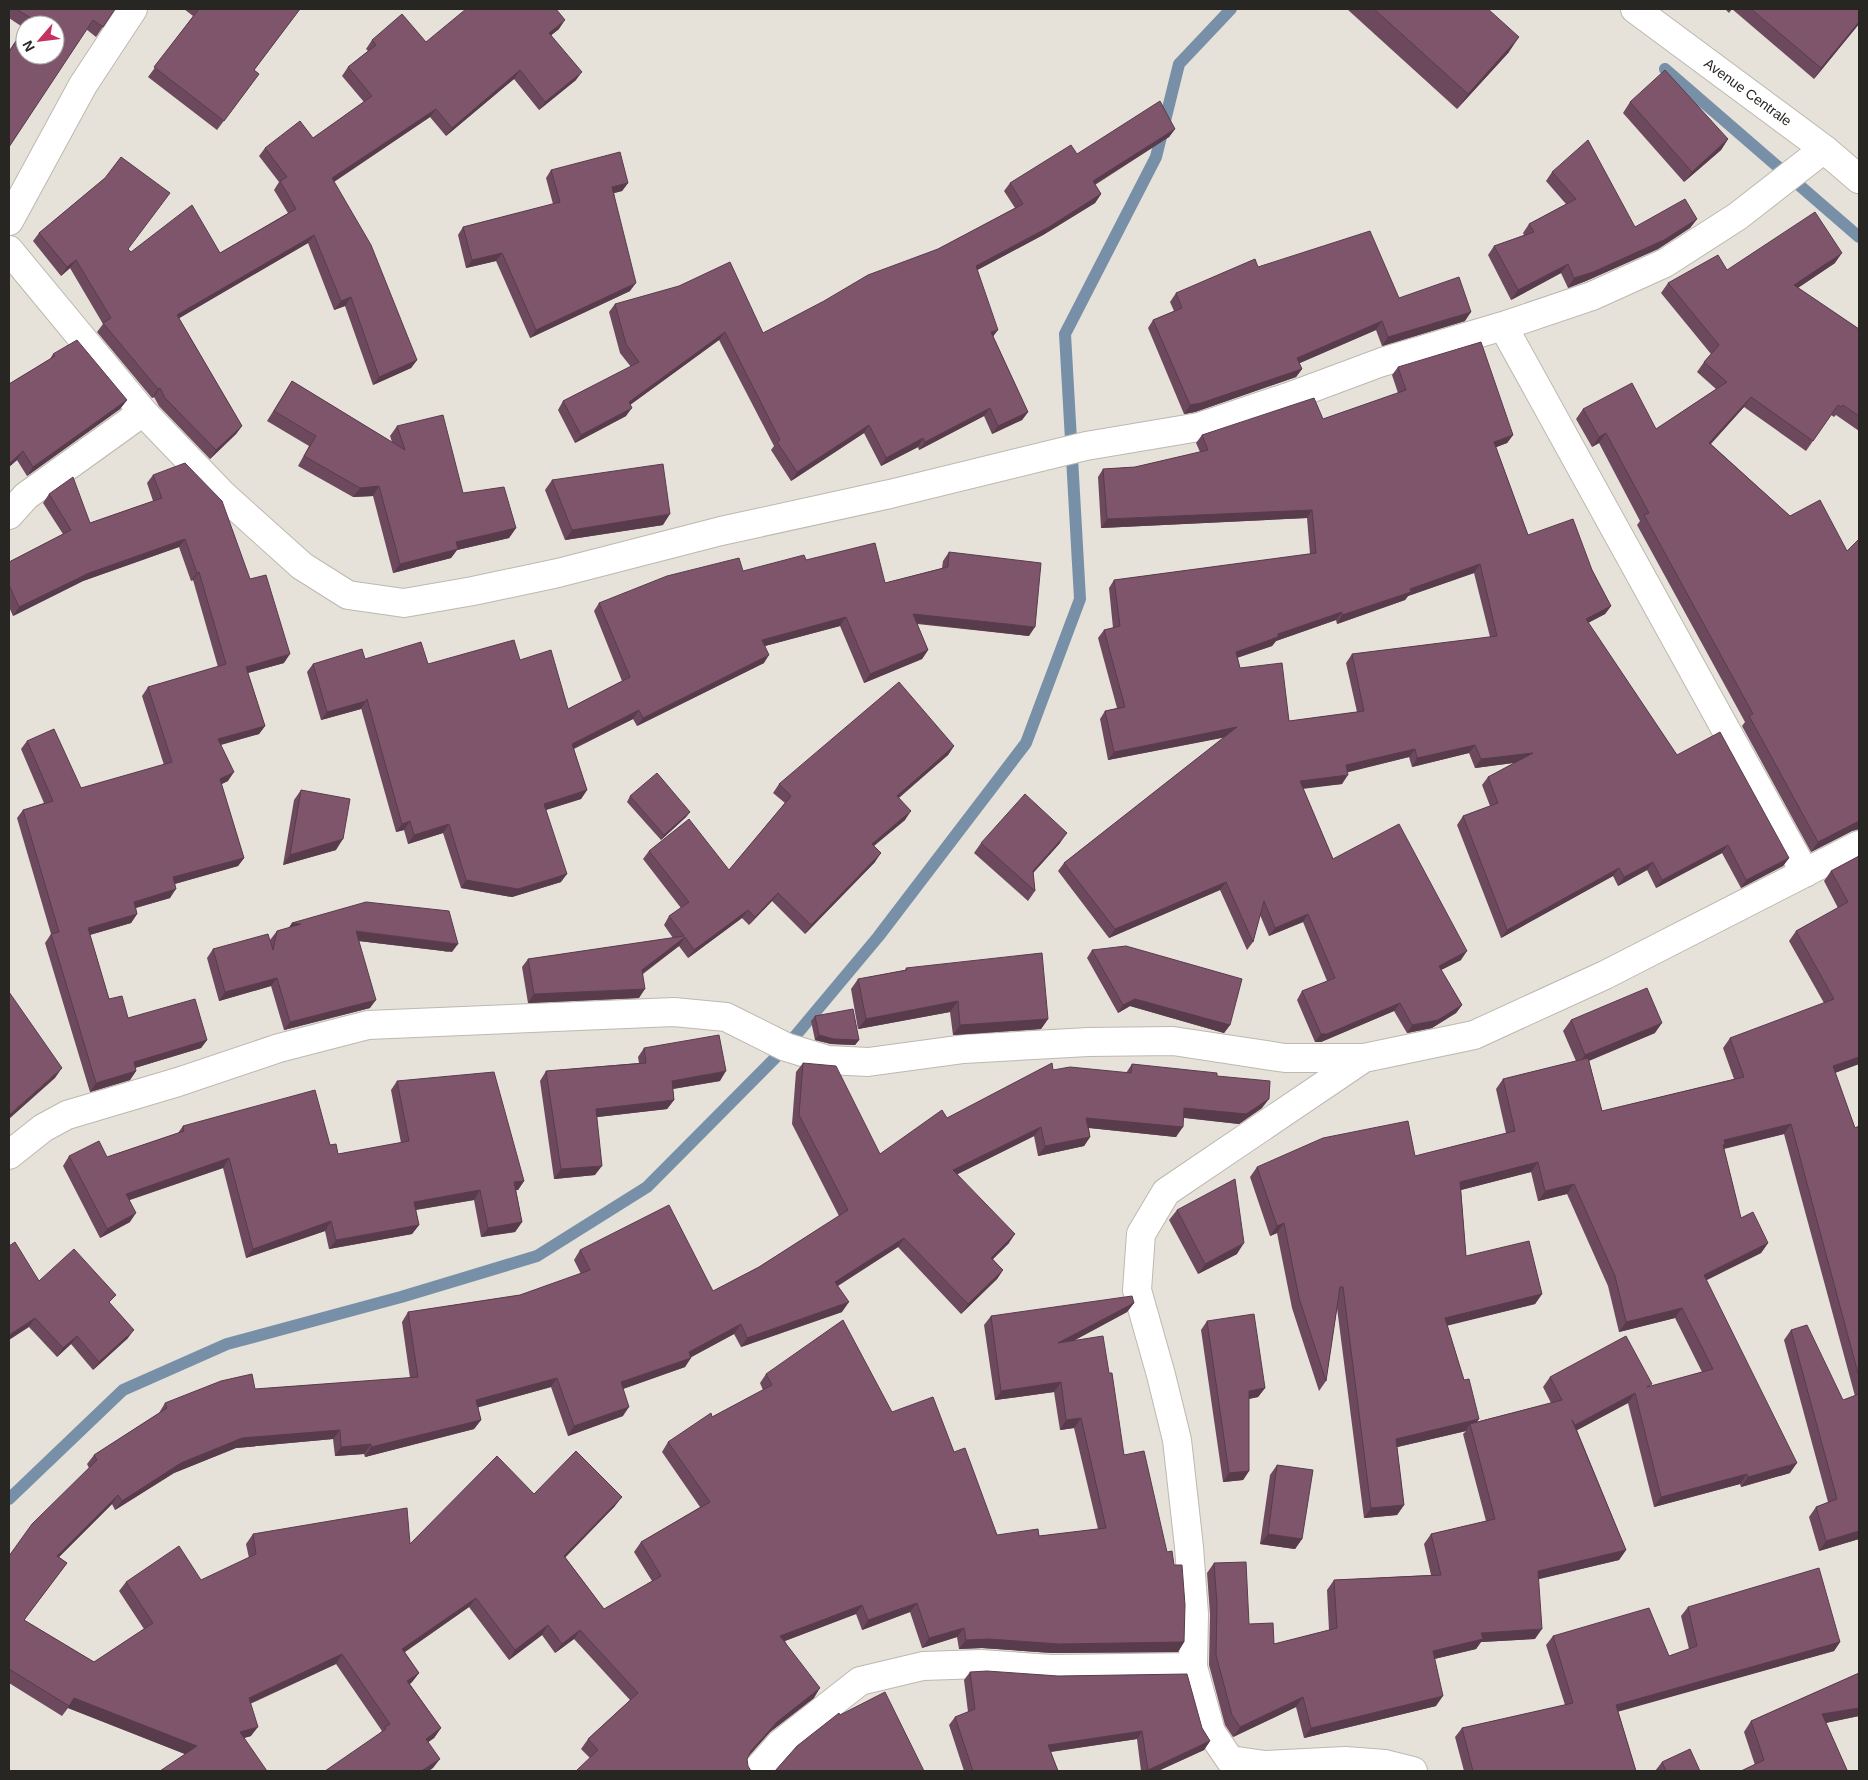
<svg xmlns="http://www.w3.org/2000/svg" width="1868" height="1780" viewBox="0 0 1868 1780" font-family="Helvetica,sans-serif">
  <rect width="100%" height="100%" fill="#e6e1d9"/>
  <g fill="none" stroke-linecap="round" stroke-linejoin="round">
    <path stroke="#7790a8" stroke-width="12" d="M 1665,69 L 1859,237
      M 9,1499 L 123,1390 L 227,1344 L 401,1297 L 537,1256 L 647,1187 L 786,1047 L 878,937 L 1026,743 L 1080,599 L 1065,334 L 1156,157 L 1179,64 L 1231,9"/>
    <g stroke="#bdb8b0" stroke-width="30">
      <path id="minor" d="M 1635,9 L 1824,149 L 1859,179
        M 9,221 L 83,85 L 133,9
        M 9,250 L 143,412 L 223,495 L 302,566 L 348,595 L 404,603 L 473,591 L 558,573 L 721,531 L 890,494 L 1086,446 L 1199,427 L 1288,397 L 1382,362 L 1503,326 L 1592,296 L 1665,263 L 1738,216 L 1824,149
        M 1503,326 L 1805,873
        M 9,515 L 26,496 L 143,412
        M 1364,1058 L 1166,1192 L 1141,1234 L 1137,1290 L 1161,1375 L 1177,1440 L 1189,1547 L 1194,1614 L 1193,1667 L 1211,1732 L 1230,1760 L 1265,1765 L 1345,1761 L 1385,1764 L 1413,1771
        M 9,1155 L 43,1128 L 67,1115 L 178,1082 L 279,1048 L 368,1025 L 674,1012 L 726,1017 L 786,1047 L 828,1060 L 868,1062 L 964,1049 L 1088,1042 L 1173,1041 L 1285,1058 L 1364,1058 L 1474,1035 L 1605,975 L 1859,845
        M 756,1771 L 780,1744 L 860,1681 L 923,1666 L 981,1664 L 1052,1669 L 1193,1667"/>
    </g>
    <use href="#minor" stroke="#fff" stroke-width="28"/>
  </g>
  <path fill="#6d495d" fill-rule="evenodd" d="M 9,9 L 115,9 L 96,37 L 86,29 L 9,147 L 9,51 L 24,28 L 9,18 ZM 25,25 L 55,25 L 55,55 L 25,55 Z
    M 184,9 L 300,9 L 254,70 L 259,74 L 217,130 L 148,77 L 193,16 Z
    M 1347,9 L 1488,9 L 1509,52 L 1457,109 Z
    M 1725,9 L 1859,9 L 1859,24 L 1814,79 L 1732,9 L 1729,13 Z
    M 559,29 L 551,35 L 576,80 L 539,110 L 514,79 L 446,136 L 430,117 L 334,182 L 417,360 L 411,368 L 373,385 L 345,306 L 334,310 L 308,243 L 179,318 L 242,426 L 236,434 L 210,459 L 159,406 L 154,397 L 152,398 L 97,332 L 103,324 L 70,268 L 61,276 L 33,241 L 39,233 L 105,178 L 128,249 L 131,252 L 220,253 L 288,213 L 274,190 L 279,182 L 259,156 L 265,148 L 313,138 L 364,102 L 342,76 L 348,67 L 368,51 L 366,49 L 372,40 L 426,42 Z
    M 1630,102 L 1728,139 L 1721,150 L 1684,182 L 1623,113 Z
    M 1175,129 L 1169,137 L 1095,185 L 1101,194 L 1095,203 L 1043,235 L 977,270 L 993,336 L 1028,412 L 1022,420 L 992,434 L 984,416 L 919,450 L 918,447 L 881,466 L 864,433 L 791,481 L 771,450 L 774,446 L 719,340 L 630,405 L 626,416 L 575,443 L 558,410 L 563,401 L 631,367 L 620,353 L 609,312 L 615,304 L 763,333 L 938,249 L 1015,208 L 1004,191 L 1010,183 L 1077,154 Z
    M 551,170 L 628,183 L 622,191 L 614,193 L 630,291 L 530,338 L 496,261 L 466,268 L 458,235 L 463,227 L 553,204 L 546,178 Z
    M 1552,172 L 1635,227 L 1697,219 L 1690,228 L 1658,249 L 1586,281 L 1568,288 L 1561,273 L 1511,300 L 1488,255 L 1494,246 L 1524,235 L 1523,233 L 1529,224 L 1566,204 L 1546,181 Z
    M 1835,263 L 1798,288 L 1859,329 L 1859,431 L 1836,415 L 1834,417 L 1831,415 L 1806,451 L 1744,407 L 1711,444 L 1790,516 L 1847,551 L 1859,539 L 1859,829 L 1852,831 L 1811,852 L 1742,726 L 1745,722 L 1637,525 L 1640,521 L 1599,443 L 1592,447 L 1576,419 L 1583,409 L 1656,429 L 1716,389 L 1697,372 L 1704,362 L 1711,354 L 1661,293 L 1668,283 L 1727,270 Z
    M 1258,267 L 1399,298 L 1465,321 L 1382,346 L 1376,330 L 1299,363 L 1302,369 L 1296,377 L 1195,412 L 1184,414 L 1148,328 L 1153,320 L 1174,311 L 1170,302 L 1176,293 Z
    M 53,354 L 127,400 L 120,409 L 27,476 L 17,460 L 9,467 L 9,384 L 50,359 Z
    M 1398,367 L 1513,435 L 1507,443 L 1496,447 L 1528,535 L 1592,570 L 1611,606 L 1605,614 L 1588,623 L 1677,755 L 1789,858 L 1783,866 L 1741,888 L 1722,853 L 1656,888 L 1647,870 L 1618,886 L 1613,876 L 1501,938 L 1457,825 L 1463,816 L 1490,806 L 1482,785 L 1488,777 L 1514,763 L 1475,768 L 1469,753 L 1412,767 L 1409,757 L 1347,772 L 1342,784 L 1303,788 L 1333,859 L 1461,960 L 1441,970 L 1462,1005 L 1456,1013 L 1432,1028 L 1407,1033 L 1394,1011 L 1321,1042 L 1315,1042 L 1297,1000 L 1302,991 L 1327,981 L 1303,922 L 1269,936 L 1260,915 L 1253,942 L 1247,950 L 1220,890 L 1109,938 L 1058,871 L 1064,863 L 1225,737 L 1108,760 L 1100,719 L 1105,711 L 1117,708 L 1098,638 L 1104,630 L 1113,628 L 1109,588 L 1114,580 L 1310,554 L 1307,518 L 1101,528 L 1098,477 L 1103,469 L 1135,467 L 1200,452 L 1196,443 L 1202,435 L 1323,419 L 1398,393 L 1392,375 ZM 1474,573 L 1490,637 L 1352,654 L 1346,663 L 1357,712 L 1289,721 L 1240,668 L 1237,658 L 1272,646 L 1276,641 L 1336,620 L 1337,624 L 1405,600 L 1408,596 Z
    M 292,381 L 392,442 L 390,436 L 397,426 L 463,493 L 516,528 L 509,538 L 457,550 L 451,558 L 393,573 L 373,496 L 353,497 L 298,466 L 309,446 L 267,421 Z
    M 153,475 L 250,579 L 284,663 L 248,673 L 265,726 L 259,734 L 221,745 L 228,781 L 221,784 L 244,858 L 238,866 L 175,884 L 170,898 L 136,908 L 137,914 L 131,923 L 90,935 L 109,999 L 128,1018 L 207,1040 L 201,1048 L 135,1068 L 136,1071 L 130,1080 L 90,1092 L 45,943 L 51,934 L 17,818 L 23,810 L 44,803 L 21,749 L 27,741 L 81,788 L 164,765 L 142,696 L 148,687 L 218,667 L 193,580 L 191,581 L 179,547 L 83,581 L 13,616 L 9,607 L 9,562 L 63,534 L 43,503 L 49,494 L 90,523 L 153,501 L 147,483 Z
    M 552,480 L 663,525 L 565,540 L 545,490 Z
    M 949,552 L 1029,636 L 917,624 L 928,650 L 922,659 L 864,683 L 840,626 L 765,646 L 764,663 L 637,726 L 633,719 L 574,749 L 587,790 L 581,799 L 546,810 L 561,882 L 512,897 L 461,888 L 443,833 L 408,844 L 404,830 L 396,832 L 361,708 L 361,709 L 321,720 L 307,672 L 313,664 L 365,659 L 428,664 L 520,660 L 568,709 L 622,681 L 594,611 L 599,603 L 743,571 L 806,560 L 885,583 L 942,568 L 943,561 Z
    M 954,746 L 948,755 L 899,798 L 905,820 L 874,846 L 875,862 L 805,934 L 772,901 L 749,925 L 742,918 L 688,958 L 679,946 L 643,974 L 639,998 L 528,1003 L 522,967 L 528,959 L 673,938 L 664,925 L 669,916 L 681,908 L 643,859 L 649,851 L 729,870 L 785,803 L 773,793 L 779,784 Z
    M 301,790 L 336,850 L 283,865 L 294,800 Z
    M 630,796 L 690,812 L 686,817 L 661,840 L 627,802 Z
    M 981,843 L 1060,843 L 1033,873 L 1035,891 L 1028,901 L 974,853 Z
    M 1859,856 L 1859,1064 L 1835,1073 L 1855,1128 L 1859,1126 L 1859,1539 L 1819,1551 L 1809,1517 L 1816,1507 L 1828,1502 L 1784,1340 L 1791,1330 L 1843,1400 L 1855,1396 L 1784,1134 L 1724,1149 L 1741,1218 L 1768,1243 L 1761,1253 L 1706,1280 L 1790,1473 L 1741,1487 L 1740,1484 L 1654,1507 L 1628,1403 L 1577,1430 L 1626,1550 L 1619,1560 L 1538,1579 L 1535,1639 L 1481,1642 L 1476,1649 L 1434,1659 L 1436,1706 L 1304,1738 L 1296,1707 L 1233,1737 L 1225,1725 L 1209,1665 L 1210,1614 L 1207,1573 L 1214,1563 L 1249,1624 L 1274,1644 L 1329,1630 L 1327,1590 L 1334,1580 L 1431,1575 L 1424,1544 L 1431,1534 L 1486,1521 L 1463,1434 L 1466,1431 L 1397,1447 L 1404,1505 L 1397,1515 L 1364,1518 L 1337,1308 L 1326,1381 L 1319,1391 L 1292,1308 L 1277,1233 L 1270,1236 L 1250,1177 L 1257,1167 L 1415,1156 L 1506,1133 L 1496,1089 L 1503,1079 L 1576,1061 L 1563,1031 L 1571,1020 L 1655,1033 L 1589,1061 L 1602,1111 L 1734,1079 L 1723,1048 L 1730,1038 L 1824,1003 L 1789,941 L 1796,931 L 1838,908 L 1824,881 L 1831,871 ZM 1531,1172 L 1538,1201 L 1567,1194 L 1608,1286 L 1619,1332 L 1675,1318 L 1702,1372 L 1651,1386 L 1550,1377 L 1543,1387 L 1551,1403 L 1476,1422 L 1479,1419 L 1464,1380 L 1447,1325 L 1535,1304 L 1542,1294 L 1466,1256 L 1461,1190 Z
    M 292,923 L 452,952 L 359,941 L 370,1008 L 284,1030 L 271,986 L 219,1001 L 207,958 L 213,949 L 270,940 L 277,931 L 289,928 Z
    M 1092,950 L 1230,1025 L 1224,1033 L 1130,1006 L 1118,1013 L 1087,958 Z
    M 906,968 L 1048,1019 L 1041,1029 L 953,1035 L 950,1012 L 858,1029 L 851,989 L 858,979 L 905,970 Z
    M 815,1016 L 859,1040 L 855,1045 L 831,1044 L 815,1040 L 811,1021 Z
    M 644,1048 L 720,1081 L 673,1089 L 674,1100 L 667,1109 L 597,1117 L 595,1175 L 554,1179 L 540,1081 L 546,1071 L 639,1063 L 638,1057 Z
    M 803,1063 L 880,1154 L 947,1118 L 1053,1070 L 1126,1073 L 1132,1064 L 1217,1076 L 1262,1108 L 1239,1124 L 1184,1118 L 1176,1137 L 1089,1128 L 1090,1137 L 1084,1146 L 1038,1156 L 1034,1136 L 957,1174 L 1009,1243 L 993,1259 L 1003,1270 L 997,1279 L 961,1314 L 898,1247 L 838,1286 L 842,1312 L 741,1347 L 734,1334 L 691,1357 L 685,1367 L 623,1389 L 623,1416 L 568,1436 L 551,1387 L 478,1407 L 481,1420 L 474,1429 L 365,1457 L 364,1454 L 335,1456 L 333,1439 L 236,1448 L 174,1473 L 115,1510 L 112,1504 L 59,1557 L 67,1563 L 24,1620 L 94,1662 L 144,1629 L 119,1591 L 126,1582 L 201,1580 L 249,1558 L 246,1544 L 253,1534 L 410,1544 L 534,1494 L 615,1506 L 565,1557 L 604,1609 L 652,1581 L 634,1552 L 641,1542 L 700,1507 L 662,1452 L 668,1442 L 712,1417 L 763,1390 L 760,1383 L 766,1374 L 892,1412 L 954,1452 L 997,1535 L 1039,1536 L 1098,1529 L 1074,1428 L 1060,1430 L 1054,1392 L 995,1400 L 984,1325 L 991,1316 L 1134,1303 L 1127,1312 L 1073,1341 L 1109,1373 L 1124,1455 L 1184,1642 L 1178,1652 L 1052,1653 L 982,1648 L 959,1649 L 957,1637 L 922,1648 L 910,1612 L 862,1630 L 856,1614 L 785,1641 L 814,1698 L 770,1732 L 749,1756 L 590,1758 L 581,1749 L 588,1739 L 630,1700 L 574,1639 L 555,1653 L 542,1635 L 509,1660 L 469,1607 L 405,1652 L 419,1673 L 412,1682 L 410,1684 L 441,1728 L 434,1738 L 428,1742 L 433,1768 L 380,1733 L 382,1731 L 336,1664 L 250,1704 L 251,1736 L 185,1754 L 68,1708 L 62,1716 L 9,1683 L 9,1556 L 89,1468 L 87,1464 L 94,1455 L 159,1413 L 165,1403 L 255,1389 L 410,1378 L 402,1322 L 408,1312 L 520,1295 L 581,1274 L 574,1260 L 580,1250 L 713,1291 L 759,1267 L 839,1216 L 792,1124 L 796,1072 Z
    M 397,1081 L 524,1181 L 518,1190 L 516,1190 L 522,1222 L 515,1232 L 481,1237 L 474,1200 L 416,1210 L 419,1225 L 412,1234 L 329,1249 L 325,1231 L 246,1258 L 223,1168 L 130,1200 L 130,1222 L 100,1238 L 63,1166 L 69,1156 L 107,1157 L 178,1133 L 183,1126 L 330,1145 L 338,1154 L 401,1143 L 391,1090 Z
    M 1177,1210 L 1237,1254 L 1198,1274 L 1169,1220 Z
    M 39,1281 L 110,1304 L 128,1338 L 93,1370 L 71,1344 L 57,1357 L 29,1327 Z
    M 1207,1321 L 1265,1388 L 1258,1397 L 1249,1399 L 1249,1471 L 1243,1480 L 1223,1482 L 1201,1330 Z
    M 1277,1465 L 1302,1539 L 1295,1549 L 1260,1544 L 1270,1475 Z
    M 1688,1607 L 1840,1642 L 1834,1651 L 1618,1711 L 1636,1771 L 1464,1771 L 1455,1737 L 1462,1728 L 1565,1705 L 1546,1645 L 1553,1636 L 1669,1656 L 1689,1649 L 1681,1616 Z
    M 970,1672 L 1202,1728 L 1210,1741 L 1204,1750 L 1158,1771 L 1141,1771 L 1137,1739 L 1051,1752 L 1058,1771 L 964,1771 L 949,1725 L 955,1717 L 968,1712 L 964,1680 Z
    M 1859,1673 L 1859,1716 L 1826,1723 L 1847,1770 L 1846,1771 L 1741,1771 L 1755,1765 L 1744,1732 L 1751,1721 Z
    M 1662,1762 L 1700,1771 L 1655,1771 Z"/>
  <path fill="#593c4c" d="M 565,20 L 559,29 L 543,42 L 549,33 Z
    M 1859,22 L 1859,24 L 1814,79 L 1821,68 Z
    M 1519,37 L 1509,52 L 1457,109 L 1468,94 Z
    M 520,70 L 514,79 L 446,136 L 452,128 Z
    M 582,72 L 576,80 L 539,110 L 545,102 Z
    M 436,109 L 430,117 L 326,187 L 332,178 Z
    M 1175,129 L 1169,137 L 1087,189 L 1093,181 Z
    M 1728,139 L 1721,150 L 1684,182 L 1692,172 Z
    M 628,183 L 622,191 L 607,195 L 612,187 Z
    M 1101,194 L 1095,203 L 1043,235 L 970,274 L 976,266 Z
    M 1697,219 L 1690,228 L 1658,249 L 1586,281 L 1568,288 L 1574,278 Z
    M 314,235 L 308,243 L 171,323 L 177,315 Z
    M 502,253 L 496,261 L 466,268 L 472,260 Z
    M 1842,253 L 1835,263 L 1787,295 L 1794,285 Z
    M 76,260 L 70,268 L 61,276 L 67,267 Z
    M 1568,264 L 1561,273 L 1511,300 L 1518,290 Z
    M 636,283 L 630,291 L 530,338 L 536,330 Z
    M 351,297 L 345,306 L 334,310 L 341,301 Z
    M 1471,312 L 1465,321 L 1382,346 L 1388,337 Z
    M 1382,321 L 1376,330 L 1291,367 L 1297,358 Z
    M 998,330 L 992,338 L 991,332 Z
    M 725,332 L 719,340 L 623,410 L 629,402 Z
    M 417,360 L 411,368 L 373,385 L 379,377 Z
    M 1302,369 L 1296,377 L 1195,412 L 1184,414 L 1190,405 Z
    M 160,388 L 154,397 L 152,398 L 158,389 Z
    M 1751,397 L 1744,407 L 1702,453 L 1709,443 Z
    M 127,400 L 120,409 L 27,476 L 33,467 Z
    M 632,408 L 626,416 L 575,443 L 581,435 Z
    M 990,408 L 984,416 L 919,450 L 925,442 Z
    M 1028,412 L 1022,420 L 992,434 L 998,426 Z
    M 869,425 L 864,433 L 791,481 L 797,472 Z
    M 242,426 L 236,434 L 210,459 L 216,450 Z
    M 1606,433 L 1599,443 L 1592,447 L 1599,437 Z
    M 1513,435 L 1507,443 L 1489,450 L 1494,442 Z
    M 923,438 L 918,447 L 881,466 L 886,458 Z
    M 23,451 L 17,460 L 9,467 L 9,464 Z
    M 379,486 L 373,496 L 353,497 L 360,488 Z
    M 1312,510 L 1307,518 L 1101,528 L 1107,519 Z
    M 670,514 L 663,525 L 565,540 L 572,530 Z
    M 516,528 L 509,538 L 457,550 L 451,558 L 393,573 L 400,564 L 456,542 Z
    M 185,539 L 179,547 L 83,581 L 13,616 L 19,607 L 89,573 Z
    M 1480,564 L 1474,573 L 1408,596 L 1405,600 L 1337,624 L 1342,615 L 1410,589 Z
    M 199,572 L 193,580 L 191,581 L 197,573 Z
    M 1611,606 L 1605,614 L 1580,627 L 1586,619 Z
    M 1342,612 L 1336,620 L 1276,641 L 1272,646 L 1230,660 L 1236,652 L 1278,634 Z
    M 913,614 L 1035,627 L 1029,636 L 907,622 Z
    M 846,617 L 840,626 L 757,648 L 762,640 Z
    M 928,650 L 922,659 L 864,683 L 870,674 Z
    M 290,654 L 284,663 L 240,675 L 246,667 Z
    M 769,655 L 764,663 L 637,726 L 643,718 Z
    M 366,701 L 361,709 L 321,720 L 327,712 Z
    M 639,710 L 633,719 L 566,752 L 572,744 Z
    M 265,726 L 259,734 L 212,747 L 218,739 Z
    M 1237,727 L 1232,736 L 1108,760 L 1114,752 Z
    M 1475,745 L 1469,753 L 1412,767 L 1417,758 Z
    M 954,746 L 948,755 L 891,804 L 897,796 Z
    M 1415,749 L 1409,757 L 1341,774 L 1346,765 Z
    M 1533,753 L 1527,761 L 1475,768 L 1481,759 Z
    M 234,772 L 228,781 L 214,788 L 220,779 Z
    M 1348,775 L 1342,784 L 1294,790 L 1300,781 Z
    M 587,790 L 581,799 L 539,812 L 544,804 Z
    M 911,811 L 905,820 L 866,852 L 872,844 Z
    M 690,812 L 686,817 L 661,840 L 664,835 Z
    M 410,821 L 404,830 L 396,832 L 402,824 Z
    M 1859,821 L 1859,829 L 1852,831 L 1811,852 L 1818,842 Z
    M 449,824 L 443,833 L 408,844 L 414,835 Z
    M 1067,833 L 1060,843 L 1026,881 L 1033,871 Z
    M 343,839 L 336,850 L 283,865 L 290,855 Z
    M 1728,845 L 1722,853 L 1656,888 L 1662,880 Z
    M 881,853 L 875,862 L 805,934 L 811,925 Z
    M 244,858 L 238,866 L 167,886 L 173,877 Z
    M 1789,858 L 1783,866 L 1741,888 L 1746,880 Z
    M 1653,862 L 1647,870 L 1618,886 L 1624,877 Z
    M 1619,868 L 1613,876 L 1501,938 L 1507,930 Z
    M 567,874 L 561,882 L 512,897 L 461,888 L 466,880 Z
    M 1226,882 L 1220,890 L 1109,938 L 1115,929 Z
    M 176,889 L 170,898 L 128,910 L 134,902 Z
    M 778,893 L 772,901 L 749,925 L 755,917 Z
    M 748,910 L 742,918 L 688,958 L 694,950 Z
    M 137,914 L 131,923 L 82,937 L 88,928 Z
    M 1308,914 L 1303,922 L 1269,936 L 1275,928 Z
    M 292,923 L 301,924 L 286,932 Z
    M 356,931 L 458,944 L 452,952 L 350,940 Z
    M 685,937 L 679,946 L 636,978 L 642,970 Z
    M 1467,951 L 1461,960 L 1433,974 L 1439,966 Z
    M 277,978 L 271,986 L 219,1001 L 225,992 Z
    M 645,989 L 639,998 L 528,1003 L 534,994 Z
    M 1135,999 L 1230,1025 L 1224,1033 L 1130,1006 L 1118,1013 L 1123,1005 Z
    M 376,1000 L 370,1008 L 284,1030 L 290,1022 Z
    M 958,1001 L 950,1012 L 858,1029 L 866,1019 Z
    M 1400,1003 L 1394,1011 L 1321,1042 L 1315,1042 L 1321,1034 Z
    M 1462,1005 L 1456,1013 L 1432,1028 L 1407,1033 L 1412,1025 Z
    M 1048,1019 L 1041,1029 L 953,1035 L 960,1025 Z
    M 1662,1023 L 1655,1033 L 1578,1065 L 1585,1055 Z
    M 819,1035 L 859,1040 L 855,1045 L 831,1044 L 815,1040 Z
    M 207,1040 L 201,1048 L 128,1070 L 134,1062 Z
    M 1859,1057 L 1859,1064 L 1826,1076 L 1833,1066 Z
    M 62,1068 L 55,1078 L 9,1119 L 9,1115 Z
    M 136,1071 L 130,1080 L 90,1092 L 96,1083 Z
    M 726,1071 L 720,1081 L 666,1090 L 672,1081 Z
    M 1269,1099 L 1262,1108 L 1239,1124 L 1178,1117 L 1184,1108 Z
    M 674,1100 L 667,1109 L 589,1118 L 596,1109 Z
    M 1086,1118 L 1183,1127 L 1176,1137 L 1080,1127 Z
    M 1791,1124 L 1784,1134 L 1722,1149 L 1724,1140 Z
    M 1041,1127 L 1034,1136 L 946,1180 L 953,1170 Z
    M 1090,1137 L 1084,1146 L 1038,1156 L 1045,1146 Z
    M 229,1158 L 223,1168 L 120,1203 L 126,1194 Z
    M 1538,1162 L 1531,1172 L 1453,1192 L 1460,1182 Z
    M 602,1166 L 595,1175 L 554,1179 L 561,1169 Z
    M 524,1181 L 518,1190 L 508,1191 L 514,1182 Z
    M 1574,1184 L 1567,1194 L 1538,1201 L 1545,1191 Z
    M 480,1190 L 474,1200 L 408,1211 L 414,1202 Z
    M 136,1213 L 130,1222 L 100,1238 L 107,1229 Z
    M 331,1221 L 325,1231 L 246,1258 L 253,1249 Z
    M 522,1222 L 515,1232 L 481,1237 L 488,1228 Z
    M 1284,1223 L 1277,1233 L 1270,1236 L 1277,1226 Z
    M 419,1225 L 412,1234 L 329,1249 L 336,1240 Z
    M 1015,1234 L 1009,1243 L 985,1267 L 991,1258 Z
    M 904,1238 L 898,1247 L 829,1291 L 835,1282 Z
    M 1244,1243 L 1237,1254 L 1198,1274 L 1205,1264 Z
    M 1768,1243 L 1761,1253 L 1697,1285 L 1704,1275 Z
    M 1003,1270 L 997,1279 L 961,1314 L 968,1304 Z
    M 1542,1294 L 1535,1304 L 1438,1328 L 1445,1318 Z
    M 849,1302 L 842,1312 L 741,1347 L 747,1338 Z
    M 1134,1303 L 1127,1312 L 1051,1353 L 1058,1343 Z
    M 1682,1308 L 1675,1318 L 1619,1332 L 1626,1322 Z
    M 35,1318 L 29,1327 L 9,1340 L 9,1335 Z
    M 741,1324 L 734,1334 L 686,1360 L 691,1358 L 685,1367 L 614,1392 L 621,1382 L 689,1352 Z
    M 134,1330 L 128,1338 L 93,1370 L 99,1362 Z
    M 77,1336 L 71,1344 L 57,1357 L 63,1348 Z
    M 557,1378 L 551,1387 L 469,1410 L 476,1400 Z
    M 1061,1382 L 1054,1392 L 995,1400 L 1001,1391 Z
    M 1265,1388 L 1258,1397 L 1243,1400 L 1249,1391 Z
    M 1635,1393 L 1628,1403 L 1568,1435 L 1575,1425 Z
    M 629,1407 L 623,1416 L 568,1436 L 574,1426 Z
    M 1081,1418 L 1074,1428 L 1060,1430 L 1066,1420 Z
    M 1479,1419 L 1472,1429 L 1470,1424 L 1466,1431 L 1389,1449 L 1396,1439 Z
    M 481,1420 L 474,1429 L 365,1457 L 371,1447 Z
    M 340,1430 L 333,1439 L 236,1448 L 174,1473 L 115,1510 L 122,1501 L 181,1463 L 242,1438 Z
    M 371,1444 L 364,1454 L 335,1456 L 341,1447 Z
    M 1797,1463 L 1790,1473 L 1741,1487 L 1748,1477 Z
    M 1249,1471 L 1243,1480 L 1223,1482 L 1229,1473 Z
    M 1747,1474 L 1740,1484 L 1654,1507 L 1661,1497 Z
    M 118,1495 L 112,1504 L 51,1565 L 57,1556 Z
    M 622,1497 L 615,1506 L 558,1565 L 564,1556 Z
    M 1404,1505 L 1397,1515 L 1364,1518 L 1371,1508 Z
    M 1859,1531 L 1859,1539 L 1819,1551 L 1826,1541 Z
    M 1268,1534 L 1302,1539 L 1295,1549 L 1260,1544 Z
    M 1626,1550 L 1619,1560 L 1531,1581 L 1538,1571 Z
    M 476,1598 L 469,1607 L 396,1658 L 402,1649 Z
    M 917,1603 L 910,1612 L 862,1630 L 868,1620 Z
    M 862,1605 L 856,1614 L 774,1645 L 780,1636 Z
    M 548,1625 L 542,1635 L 509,1660 L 515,1650 Z
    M 964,1628 L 957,1637 L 922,1648 L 929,1638 Z
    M 1542,1629 L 1535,1639 L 1481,1642 L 1476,1649 L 1426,1661 L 1433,1651 L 1481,1633 Z
    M 580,1630 L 574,1639 L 555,1653 L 562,1644 Z
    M 989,1639 L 1184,1642 L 1178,1652 L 1052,1653 L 982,1648 L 959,1649 L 966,1640 Z
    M 1840,1642 L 1834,1651 L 1610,1714 L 1616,1705 Z
    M 342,1654 L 336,1664 L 242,1707 L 249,1698 Z
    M 419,1673 L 412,1682 L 401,1690 L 407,1681 Z
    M 820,1688 L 814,1698 L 770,1732 L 744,1761 L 751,1751 L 777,1722 Z
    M 1443,1696 L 1436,1706 L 1304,1738 L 1311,1728 Z
    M 1303,1697 L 1296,1707 L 1233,1737 L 1240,1727 Z
    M 74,1698 L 197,1746 L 190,1756 L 68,1708 Z
    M 1859,1708 L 1859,1716 L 1815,1725 L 1822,1714 Z
    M 258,1727 L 251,1736 L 234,1741 L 240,1732 Z
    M 441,1728 L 434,1738 L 420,1748 L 426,1739 Z
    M 1142,1731 L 1137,1739 L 1042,1753 L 1048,1745 Z
    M 1210,1741 L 1204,1750 L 1158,1771 L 1147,1771 L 1148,1770 Z
    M 440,1759 L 433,1768 L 429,1771 L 421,1771 Z"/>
  <path fill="#7f556c" stroke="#593c4c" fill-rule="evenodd" d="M 16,9 L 115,9 L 103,27 L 93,20 L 9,147 L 9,52 L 25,27 L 25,55 L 55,55 L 55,25 L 27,25 L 31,18 Z
    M 199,9 L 300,9 L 254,70 L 259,74 L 224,121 L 154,67 Z
    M 466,9 L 556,9 L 565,20 L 549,33 L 582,72 L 545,102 L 520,70 L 452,128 L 436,109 L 332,178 L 371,245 L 417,360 L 379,377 L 351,297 L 341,301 L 314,235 L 177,315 L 242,426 L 216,450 L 165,398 L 160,388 L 158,389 L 103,323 L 111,318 L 76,260 L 67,267 L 39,233 L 105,178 L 121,157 L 170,193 L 128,249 L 131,252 L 192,205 L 220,253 L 296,209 L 280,181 L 287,177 L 265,148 L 300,121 L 313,138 L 372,96 L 348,67 L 376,45 L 372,40 L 402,14 L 426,42 Z
    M 1374,9 L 1488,9 L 1519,37 L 1468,94 Z
    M 1751,9 L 1859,9 L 1859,22 L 1821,68 Z
    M 1665,70 L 1728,139 L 1692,172 L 1630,102 Z
    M 1160,101 L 1175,129 L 1093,181 L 1101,194 L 1049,227 L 976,266 L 998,330 L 991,332 L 1028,412 L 998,426 L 990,408 L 925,442 L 923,438 L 886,458 L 869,425 L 797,472 L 777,442 L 780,440 L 725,332 L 629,402 L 632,408 L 581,435 L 563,401 L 639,362 L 626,344 L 615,304 L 679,286 L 730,262 L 763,333 L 824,301 L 868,275 L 938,249 L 1023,204 L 1010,183 L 1071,145 L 1077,154 Z
    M 1588,140 L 1635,227 L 1685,199 L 1697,219 L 1664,240 L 1593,272 L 1574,278 L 1568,264 L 1518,290 L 1494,246 L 1534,232 L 1529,224 L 1576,199 L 1552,172 Z
    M 620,152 L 628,183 L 612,187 L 636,283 L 536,330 L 502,253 L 472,260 L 463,227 L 560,202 L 551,170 Z
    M 1815,212 L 1842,253 L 1794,285 L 1859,329 L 1859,416 L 1843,405 L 1841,407 L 1838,405 L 1813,441 L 1751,397 L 1709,443 L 1790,516 L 1820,500 L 1847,551 L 1859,539 L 1859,821 L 1818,842 L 1749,716 L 1753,714 L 1644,515 L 1649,513 L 1606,433 L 1599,437 L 1583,409 L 1632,383 L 1656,429 L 1727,382 L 1704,362 L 1719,345 L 1668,283 L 1718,255 L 1727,270 Z
    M 1370,231 L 1399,298 L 1459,277 L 1471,312 L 1388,337 L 1382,321 L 1297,358 L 1302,369 L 1201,403 L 1190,405 L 1153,320 L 1182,308 L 1176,293 L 1255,259 L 1258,267 Z
    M 77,340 L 127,400 L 33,467 L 23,451 L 9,464 L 9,384 L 55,356 L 53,354 Z
    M 1481,342 L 1513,435 L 1494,442 L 1528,535 L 1573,519 L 1592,570 L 1611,606 L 1586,619 L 1677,755 L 1720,732 L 1789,858 L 1746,880 L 1728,845 L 1662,880 L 1653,862 L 1624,877 L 1619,868 L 1507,930 L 1463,816 L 1498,803 L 1488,777 L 1533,753 L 1481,759 L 1475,745 L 1417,758 L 1415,749 L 1346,765 L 1348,775 L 1300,781 L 1333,859 L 1399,824 L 1467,951 L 1439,966 L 1462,1005 L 1438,1020 L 1412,1025 L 1400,1003 L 1327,1034 L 1321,1034 L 1302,991 L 1335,978 L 1308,914 L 1275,928 L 1264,901 L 1253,942 L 1226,882 L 1115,929 L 1064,863 L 1237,727 L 1114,752 L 1105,711 L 1125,707 L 1104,630 L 1120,626 L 1114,580 L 1316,553 L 1312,510 L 1107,519 L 1103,469 L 1135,467 L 1208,450 L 1202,435 L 1314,398 L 1323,419 L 1406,390 L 1398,367 ZM 1480,564 L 1497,636 L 1352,654 L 1364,711 L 1289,721 L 1282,663 L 1240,668 L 1236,652 L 1278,637 L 1278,634 L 1342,612 L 1342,615 L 1411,592 L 1410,589 Z
    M 292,381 L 405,450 L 397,426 L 443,415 L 463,493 L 504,487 L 516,528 L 456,542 L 458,549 L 400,564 L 379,486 L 360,488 L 304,456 L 316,436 L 274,411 Z
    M 185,463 L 222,501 L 250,579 L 266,575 L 290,654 L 246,667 L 265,726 L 218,739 L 234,772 L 220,779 L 244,858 L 173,877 L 176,889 L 134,902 L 137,914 L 88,928 L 109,999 L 122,996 L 128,1018 L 195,999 L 207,1040 L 134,1062 L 136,1071 L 96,1083 L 51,934 L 59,932 L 23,810 L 53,801 L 27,741 L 54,729 L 81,788 L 172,762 L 148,687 L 226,664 L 199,572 L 197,573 L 185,539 L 89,573 L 19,607 L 9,585 L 9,562 L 71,530 L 49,494 L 73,477 L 90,523 L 162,498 L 153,475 Z
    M 663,464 L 670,514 L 572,530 L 552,480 Z
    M 875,543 L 885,583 L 948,567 L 949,552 L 1041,563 L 1035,627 L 913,614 L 928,650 L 870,674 L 846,617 L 762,640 L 769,655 L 643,718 L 639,710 L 572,744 L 587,790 L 544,804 L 567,874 L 518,889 L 466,880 L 449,824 L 414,835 L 410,821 L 402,824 L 367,699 L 366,701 L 327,712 L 313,664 L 362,649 L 365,659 L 421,642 L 428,664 L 514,640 L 520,660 L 551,650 L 568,709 L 630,677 L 599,603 L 667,576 L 739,558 L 743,571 L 804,555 L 806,560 Z
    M 899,682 L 954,746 L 897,796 L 911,811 L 872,844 L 881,853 L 811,925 L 778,893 L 755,917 L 748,910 L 694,950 L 685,937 L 642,970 L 645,989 L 534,994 L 528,959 L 684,936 L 669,916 L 689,902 L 649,851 L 689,819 L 729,870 L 791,796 L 779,784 Z
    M 657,773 L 690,812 L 664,835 L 630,796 Z
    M 301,790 L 350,799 L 343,839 L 290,855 Z
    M 1025,794 L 1067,833 L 1033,871 L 1035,891 L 981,843 Z
    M 1859,856 L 1859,1057 L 1833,1066 L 1855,1128 L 1859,1126 L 1859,1377 L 1791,1124 L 1724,1140 L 1725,1144 L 1723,1145 L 1741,1218 L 1753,1212 L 1768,1243 L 1704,1275 L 1797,1463 L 1748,1477 L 1747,1474 L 1661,1497 L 1635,1393 L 1575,1425 L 1572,1420 L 1626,1550 L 1538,1571 L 1542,1629 L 1481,1633 L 1483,1639 L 1433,1651 L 1443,1696 L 1311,1728 L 1303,1697 L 1240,1727 L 1232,1715 L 1216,1655 L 1217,1604 L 1214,1563 L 1246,1562 L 1249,1624 L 1273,1623 L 1274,1644 L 1337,1628 L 1334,1580 L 1441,1575 L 1431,1534 L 1495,1519 L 1470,1424 L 1562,1400 L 1550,1377 L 1626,1336 L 1652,1384 L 1647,1387 L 1713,1369 L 1682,1308 L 1626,1322 L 1615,1276 L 1574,1184 L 1545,1191 L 1538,1162 L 1460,1182 L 1466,1256 L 1529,1241 L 1542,1294 L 1445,1318 L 1464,1380 L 1469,1379 L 1479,1419 L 1396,1439 L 1404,1505 L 1371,1508 L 1343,1287 L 1340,1287 L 1326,1381 L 1299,1298 L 1284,1223 L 1277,1226 L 1257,1167 L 1323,1138 L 1408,1121 L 1415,1156 L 1515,1131 L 1503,1079 L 1588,1058 L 1602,1111 L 1744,1077 L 1730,1038 L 1834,999 L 1796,931 L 1848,902 L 1831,871 Z
    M 366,902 L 449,911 L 458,944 L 356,931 L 376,1000 L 290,1022 L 277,978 L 225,992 L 213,949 L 268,934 L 273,950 L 277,931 L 301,924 L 292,923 Z
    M 1126,946 L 1242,979 L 1230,1025 L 1135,999 L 1123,1005 L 1092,950 Z
    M 1042,953 L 1048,1019 L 960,1025 L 958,1001 L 866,1019 L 858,979 L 907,970 L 906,968 Z
    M 1647,988 L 1662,1023 L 1585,1055 L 1571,1020 Z
    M 9,992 L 62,1068 L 9,1115 Z
    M 853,1009 L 859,1040 L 834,1039 L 819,1035 L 815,1016 Z
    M 719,1035 L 726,1071 L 672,1081 L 674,1100 L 596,1109 L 602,1166 L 561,1169 L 546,1071 L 646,1063 L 644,1048 Z
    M 803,1063 L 836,1066 L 880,1154 L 942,1110 L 947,1118 L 1052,1063 L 1053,1070 L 1070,1067 L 1131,1073 L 1132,1064 L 1217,1073 L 1217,1076 L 1270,1081 L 1269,1099 L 1246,1114 L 1184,1108 L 1183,1127 L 1086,1118 L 1090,1137 L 1045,1146 L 1041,1127 L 953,1170 L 1015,1234 L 991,1258 L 1003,1270 L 968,1304 L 904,1238 L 835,1282 L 849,1302 L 747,1338 L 741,1324 L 689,1352 L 691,1358 L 621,1382 L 629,1407 L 574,1426 L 557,1378 L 476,1400 L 481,1420 L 371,1447 L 371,1444 L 341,1447 L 340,1430 L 242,1438 L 181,1463 L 122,1501 L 118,1495 L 57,1556 L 67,1563 L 24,1620 L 94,1662 L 153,1623 L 126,1582 L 179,1546 L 201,1580 L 256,1554 L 253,1534 L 407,1508 L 410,1544 L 497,1456 L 534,1494 L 576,1451 L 622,1497 L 564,1556 L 604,1609 L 661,1576 L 641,1542 L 710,1502 L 668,1442 L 711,1413 L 712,1417 L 772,1385 L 766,1374 L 843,1320 L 892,1412 L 933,1397 L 954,1452 L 965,1448 L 997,1535 L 1038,1529 L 1039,1536 L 1106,1528 L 1081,1418 L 1066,1420 L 1061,1382 L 1001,1391 L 991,1316 L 1132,1296 L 1134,1303 L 1058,1343 L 1103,1336 L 1109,1373 L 1112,1373 L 1124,1455 L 1144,1451 L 1167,1552 L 1172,1551 L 1174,1565 L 1182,1565 L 1185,1605 L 1184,1642 L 1059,1644 L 989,1639 L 966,1640 L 964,1628 L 929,1638 L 917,1603 L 868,1620 L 862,1605 L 780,1636 L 820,1688 L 777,1722 L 751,1751 L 747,1759 L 748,1766 L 751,1771 L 576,1771 L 598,1750 L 588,1739 L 638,1693 L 580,1630 L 562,1644 L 548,1625 L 515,1650 L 476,1598 L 402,1649 L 419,1673 L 407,1681 L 441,1728 L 426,1739 L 440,1759 L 421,1771 L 325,1771 L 386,1729 L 385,1727 L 390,1724 L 342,1654 L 249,1698 L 258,1727 L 240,1732 L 267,1771 L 160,1771 L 197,1746 L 74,1698 L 69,1706 L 9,1669 L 9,1556 L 32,1524 L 97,1460 L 94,1455 L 167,1408 L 165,1403 L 221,1381 L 252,1374 L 255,1389 L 418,1377 L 408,1312 L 520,1295 L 590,1270 L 580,1250 L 669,1205 L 713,1291 L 759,1267 L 848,1210 L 799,1115 Z
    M 494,1072 L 524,1181 L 514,1182 L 522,1222 L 488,1228 L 480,1190 L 414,1202 L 419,1225 L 336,1240 L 331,1221 L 253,1249 L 229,1158 L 126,1194 L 136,1213 L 107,1229 L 69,1156 L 99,1141 L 107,1157 L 184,1131 L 183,1126 L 315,1090 L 330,1145 L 336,1144 L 338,1154 L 409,1141 L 397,1081 Z
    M 1235,1179 L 1244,1243 L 1205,1264 L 1177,1210 Z
    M 15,1242 L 39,1281 L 74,1249 L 116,1295 L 109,1302 L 134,1330 L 99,1362 L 77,1336 L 63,1348 L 35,1318 L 9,1335 L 9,1246 Z
    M 1254,1314 L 1265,1388 L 1249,1391 L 1249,1471 L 1229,1473 L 1207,1321 Z
    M 1807,1325 L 1843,1400 L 1859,1394 L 1859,1531 L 1826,1541 L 1816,1507 L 1837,1499 L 1791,1330 Z
    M 1277,1465 L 1313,1470 L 1302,1539 L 1268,1534 Z
    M 1819,1568 L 1840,1642 L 1616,1705 L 1636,1771 L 1473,1771 L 1462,1728 L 1573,1703 L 1553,1636 L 1649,1608 L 1669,1656 L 1697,1646 L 1688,1607 Z
    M 987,1671 L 1058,1676 L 1187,1674 L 1202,1728 L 1210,1741 L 1148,1770 L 1142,1731 L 1048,1745 L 1058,1771 L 973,1771 L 955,1717 L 975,1709 L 970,1672 Z
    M 1859,1673 L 1859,1708 L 1822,1714 L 1847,1770 L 1844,1771 L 1741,1771 L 1764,1760 L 1751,1721 Z
    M 885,1692 L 924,1771 L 775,1771 L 797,1746 L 839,1713 L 840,1715 Z
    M 1690,1749 L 1700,1771 L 1666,1771 L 1662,1762 Z"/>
  <g text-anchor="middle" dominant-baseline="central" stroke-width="5" stroke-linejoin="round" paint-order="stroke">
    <g font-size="14" fill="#272623" stroke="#fff">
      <text transform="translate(1748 92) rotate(36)">Avenue Centrale</text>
    </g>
  </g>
  <rect width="1868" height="1780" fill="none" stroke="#272623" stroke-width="20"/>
  <g transform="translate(40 40) rotate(242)"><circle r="24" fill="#ffffff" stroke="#a9a8a7"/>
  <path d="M0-4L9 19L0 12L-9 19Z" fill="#c2345f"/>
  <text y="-8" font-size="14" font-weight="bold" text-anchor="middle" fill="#272623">N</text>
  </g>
</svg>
